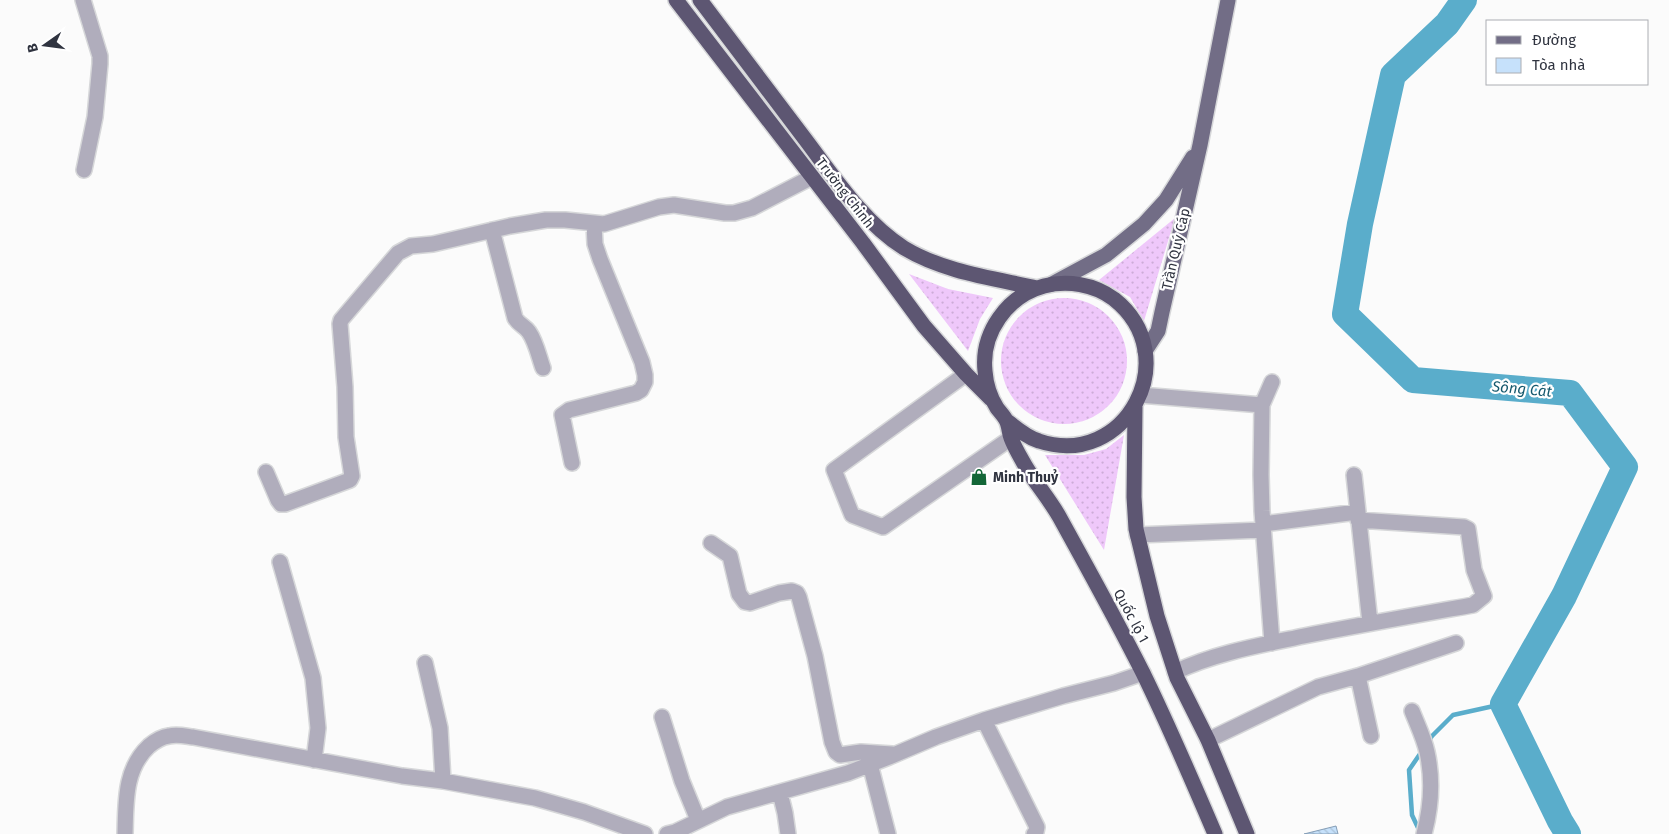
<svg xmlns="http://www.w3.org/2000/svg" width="1669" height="834" viewBox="0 0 1669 834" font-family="'Fira Sans',sans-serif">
  <defs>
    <pattern id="grass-dots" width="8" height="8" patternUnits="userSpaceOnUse" patternTransform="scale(1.25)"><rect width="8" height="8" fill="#efc8fa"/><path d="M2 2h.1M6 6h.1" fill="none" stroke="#cdacd7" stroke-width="1.8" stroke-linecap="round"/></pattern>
    <pattern id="building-back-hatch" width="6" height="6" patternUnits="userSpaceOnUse" patternTransform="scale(1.25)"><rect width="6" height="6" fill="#c6e1fb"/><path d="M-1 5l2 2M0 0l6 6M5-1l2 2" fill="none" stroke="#aac2d8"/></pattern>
  </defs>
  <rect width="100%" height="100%" fill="#fbfbfb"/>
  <path fill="url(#grass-dots)" d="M 1175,218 L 1144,321 L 1130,297 L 1099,280 Z
    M 909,274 L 948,289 L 993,298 L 980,319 L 968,351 Z
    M1001 361a63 63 0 1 1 126 0a63 63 0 1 1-126 0Z
    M 1124,435 L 1104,550 L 1045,455 L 1084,455 L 1106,449 Z"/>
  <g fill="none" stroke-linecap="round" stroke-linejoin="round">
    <path stroke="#5aadcb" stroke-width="4.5" d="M 1428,742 L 1432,736 L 1453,715 L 1503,704
      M 1420,832 L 1412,815 L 1409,770 L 1422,751"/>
    <path stroke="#5aadcb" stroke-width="26" d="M 1464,0 L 1447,24 L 1393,75 L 1360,224 L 1345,314 L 1413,380 L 1570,393 L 1625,467 L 1564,596 L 1503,704 L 1560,821 L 1568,834"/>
  </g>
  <path fill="url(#building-back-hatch)" stroke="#849db5" d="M 1336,826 L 1338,834 L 1304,834 Z"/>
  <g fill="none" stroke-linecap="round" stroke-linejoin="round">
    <g stroke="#d6d7d9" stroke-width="18">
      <path id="minor" d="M 83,0 L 100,56 L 100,64 L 95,117 L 84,170
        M 492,230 L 515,318 C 519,325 525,326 529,332 C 536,342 539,357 543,368
        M 966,374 L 834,470 L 852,515 L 883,527 L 1011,438
        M 1272,382 L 1262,405 L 1261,475 L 1262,511 L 1272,643
        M 1140,395 L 1262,405
        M 572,463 L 562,415 L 569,410 L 636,393 L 641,390 L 645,382 L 645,375 L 642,362 L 600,259 L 595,244 L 594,224
        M 266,472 L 278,500 L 281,504 L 285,504 L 350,480 L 352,476 L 346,437 L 345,387 L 340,324 L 341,320 L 398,253 L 411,246 L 433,244 L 510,226 L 546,220 L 565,220 L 604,224 L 659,207 L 674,205 L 725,213 L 734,213 L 752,208 L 812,177
        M 1354,475 L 1370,623
        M 1263,524 L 1357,512
        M 1137,535 L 1263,530
        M 711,543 L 730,556 L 739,594 L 745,602 L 750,603 L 779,593 L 792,591 L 797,593 L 799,597 L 815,656 L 832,742 L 836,752 L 840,755 L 861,752 L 892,754
        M 280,562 L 313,678 L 318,728 L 314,760
        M 425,663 L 440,728 L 443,781
        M 1175,672 C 1215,653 1261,645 1304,636 C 1360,625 1417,615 1473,605 L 1484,596 L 1474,570 L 1468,529 L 1464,527 L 1358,520
        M 1358,676 L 1371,736
        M 1412,711 C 1417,724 1424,738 1427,752 C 1433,779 1431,808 1424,834
        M 662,717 L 682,781 L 698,820
        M 984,720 L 1037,827 L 1036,832 L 1034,834
        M 1208,740 L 1318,687 L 1358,676 L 1456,643
        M 870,764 L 888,834
        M 780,793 L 785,813 L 788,834
        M 125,834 C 126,803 124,769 149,746 C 155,741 161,737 169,736 C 177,734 185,736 193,737 L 402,776 L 443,781 L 535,798 L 584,812 L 645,834
        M 667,834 L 675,832 L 727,807 L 848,773 L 889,757 L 936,737 L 984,720 L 1063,696 L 1114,683 L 1143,673"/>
    </g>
    <g stroke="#d6d7d9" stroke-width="18">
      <path id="major" d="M 1052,284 L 1106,255 L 1144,224 L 1166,200 L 1193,157
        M 1145,351 L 1158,331 L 1162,312 L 1200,145 L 1228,0"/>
    </g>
    <g stroke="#d6d7d9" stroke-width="18">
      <path id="highway" d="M 676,0 L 863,243 L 924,326 L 966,374 L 991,399
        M 700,0 C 735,46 770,93 805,139 C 833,176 864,223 904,248 C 944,272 992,278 1037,288
        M 1135,407 L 1134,497 L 1136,529 L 1157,616 L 1177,678 L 1208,740 L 1247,834
        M 1006,420 C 1016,428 1026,437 1039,441 C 1126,470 1186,356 1114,299 C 1094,284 1067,280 1044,286 C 1007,296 981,333 985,371 C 986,384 990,397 997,408 C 1000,412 1004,416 1006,420 C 1009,425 1009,433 1011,438 C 1014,446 1018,453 1022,460 C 1033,481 1049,498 1060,518 C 1088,569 1117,621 1143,673 C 1169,726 1192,780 1215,834"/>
    </g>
    <use href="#minor" stroke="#b0adbc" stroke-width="15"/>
    <use href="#major" stroke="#726d86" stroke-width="15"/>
    <use href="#highway" stroke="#5d5672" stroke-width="15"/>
  </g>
  <defs>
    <g id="shop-bare" transform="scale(1.35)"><path d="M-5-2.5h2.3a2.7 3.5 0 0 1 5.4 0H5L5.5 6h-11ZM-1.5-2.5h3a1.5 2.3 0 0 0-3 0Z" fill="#136637" stroke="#fff" stroke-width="2.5" paint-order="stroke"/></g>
  </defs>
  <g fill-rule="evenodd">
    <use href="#shop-bare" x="979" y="477"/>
  </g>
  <g text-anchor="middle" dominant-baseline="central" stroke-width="4.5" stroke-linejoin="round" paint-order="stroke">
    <g font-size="14" fill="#303440" stroke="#fff">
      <text transform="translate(845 193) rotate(52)">Trường Chinh</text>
      <text transform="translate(1176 249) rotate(-77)">Trần Quý Cáp</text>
      <text transform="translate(1131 616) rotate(62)">Quốc lộ 1</text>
    </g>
    <g font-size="14" font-weight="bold" fill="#303440" stroke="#fff" text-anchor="start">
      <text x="993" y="477">Minh Thuỷ</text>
    </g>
    <g font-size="15" font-style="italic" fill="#14586d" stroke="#fff">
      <text transform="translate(1522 389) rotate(5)">Sông Cát</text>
    </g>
  </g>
  <rect x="1486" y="20" width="162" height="65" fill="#ffffff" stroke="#acaeb3"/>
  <rect x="1496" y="36" width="25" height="8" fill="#726d86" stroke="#acaeb3"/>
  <text x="1532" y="45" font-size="15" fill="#303440">Đường</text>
  <rect x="1496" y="58" width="25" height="15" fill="#c6e1fb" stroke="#acaeb3"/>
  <text x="1532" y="70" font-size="15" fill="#303440">Tòa nhà</text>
  <g transform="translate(45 45) rotate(256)" stroke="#ffffff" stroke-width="4" paint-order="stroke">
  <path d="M0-4L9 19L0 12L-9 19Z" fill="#303440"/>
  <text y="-8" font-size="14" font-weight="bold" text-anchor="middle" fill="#303440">B</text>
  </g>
</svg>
